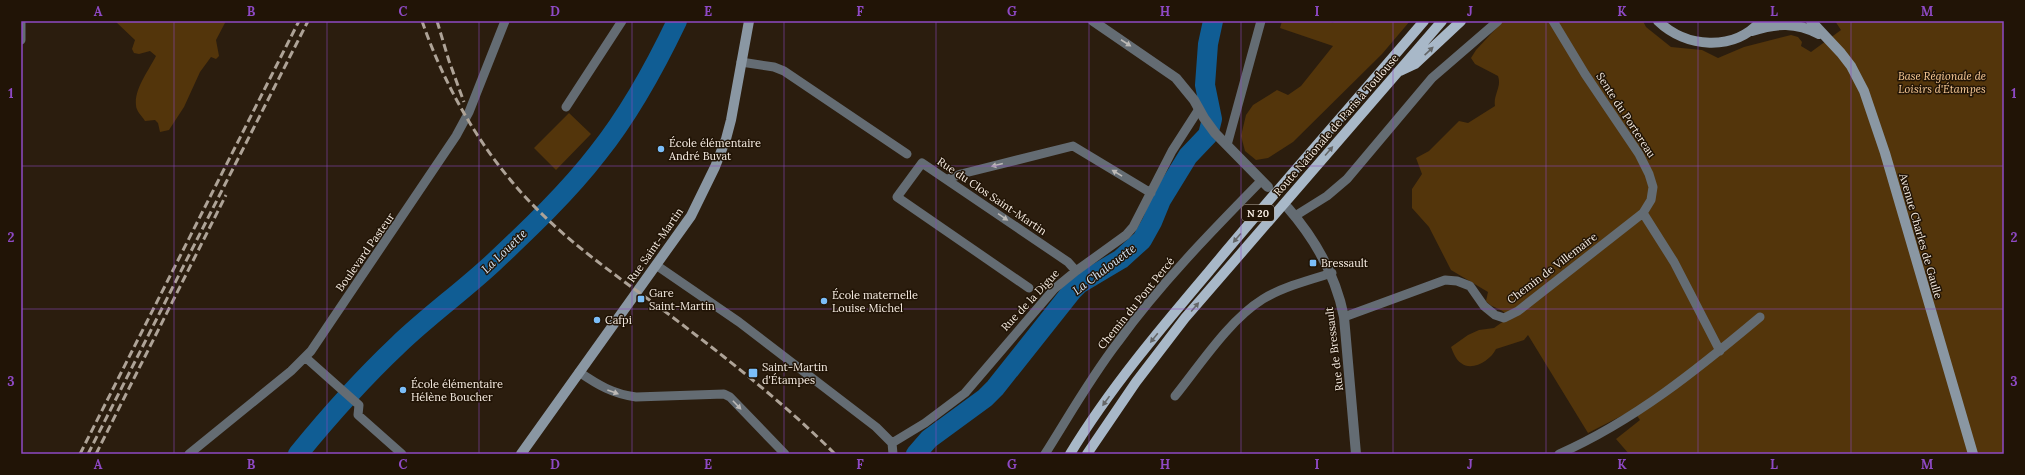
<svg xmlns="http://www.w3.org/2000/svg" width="2025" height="475" viewBox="0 0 2025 475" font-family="Lora,serif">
  <rect width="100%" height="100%" fill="#2b1d0e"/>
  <path fill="#53350b" d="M 115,21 L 226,21 L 216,40 L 219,56 L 216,59 L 211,57 L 200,72 L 184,107 L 169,130 L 160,132 L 158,123 L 155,120 L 145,121 C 142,116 136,111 136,105 C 134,89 149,70 156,56 L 150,51 L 139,54 L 134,53 L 132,49 L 135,40 Z
    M 1282,21 L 1329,21 L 1333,23 L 1334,21 L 1410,21 L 1382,54 L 1293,142 L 1268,158 L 1256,160 L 1245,151 L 1241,136 L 1246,115 L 1253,105 L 1277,90 L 1288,95 L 1301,86 L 1333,46 L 1280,28 Z
    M 1503,21 L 1643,21 L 1646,27 L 1671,47 L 1702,50 L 1718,58 L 1744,47 L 1791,35 L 1798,37 L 1802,42 L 1801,46 L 1811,52 L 1841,30 L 1835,21 L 2004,21 L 2004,454 L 1629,454 L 1616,439 L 1640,420 L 1633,410 L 1588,433 L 1528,335 L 1524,340 L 1496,349 C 1491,360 1472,372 1461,363 C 1456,360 1453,352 1451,347 L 1468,335 L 1479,330 L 1494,328 L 1508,318 C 1505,308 1492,309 1486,301 L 1488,292 L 1451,270 L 1429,227 L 1412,208 L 1412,189 L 1422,174 L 1416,158 L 1429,151 L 1459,121 L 1468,123 L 1495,106 C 1493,95 1502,87 1498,76 L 1475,64 L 1471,58 L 1476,50 Z
    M 569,113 L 591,134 L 556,170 L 534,148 Z"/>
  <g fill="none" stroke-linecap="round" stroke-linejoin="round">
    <path stroke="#105d94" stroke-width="20" d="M 298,454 C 329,416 362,379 398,345 C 428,316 463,291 494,262 C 530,228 568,192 598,153 C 630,113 655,67 677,21
      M 916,454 L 929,439 L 985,398 L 995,388 L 1072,291 L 1079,284 L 1121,259 L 1142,240 L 1152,222 L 1161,200 L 1188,156 L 1208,135 L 1212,119 L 1205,85 L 1208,44 L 1213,21"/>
    <path stroke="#646c73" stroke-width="9" d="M 1553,21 L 1585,74 L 1639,154 L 1649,174 L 1653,187 L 1651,200 L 1643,213 L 1674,262 L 1720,351
      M 21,23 L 21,40
      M 741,62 L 774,67 L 784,71 L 907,154
      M 566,107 L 622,21
      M 1227,145 L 1261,21
      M 948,179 L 961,174 L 1073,146 L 1151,193
      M 1295,216 L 1327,196 L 1347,179 L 1432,78 L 1498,21
      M 656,265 L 739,322 L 876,427 L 892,443
      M 1029,288 L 897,197 L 922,163 L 1068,262 L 1076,271
      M 1344,317 L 1445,280 L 1457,281 L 1470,286 L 1484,306 L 1495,315 L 1504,318 L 1518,311 L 1643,213
      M 305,357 L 359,405 L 358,415 L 402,454
      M 579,372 C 598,385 613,394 636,397 L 724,394 L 730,397 L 785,454
      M 1175,396 C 1200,365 1229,320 1263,299 C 1283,287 1309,280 1332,273
      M 892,443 L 925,423 L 965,393 L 1054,289 L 1076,271 L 1126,235 L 1133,227 L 1172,151 L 1199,109
      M 892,443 L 893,454
      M 189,454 L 291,371 L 311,351 L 456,136 L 469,112 L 505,21
      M 1045,454 C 1069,416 1091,377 1118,342 C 1160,284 1211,232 1261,181
      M 1559,454 C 1634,421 1698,369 1760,317"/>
    <path stroke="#646c73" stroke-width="10" d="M 1093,21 L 1176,78 L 1194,100 L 1204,118 L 1215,133 L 1268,187
      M 1288,208 C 1315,239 1336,277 1344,317 L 1356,454"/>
    <path stroke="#8a97a3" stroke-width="10" d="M 1658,21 C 1686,48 1733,52 1761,21
      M 1811,21 L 1841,53 L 1851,66 L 1864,91 L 1885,153 L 1973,454
      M 1752,31 C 1776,23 1796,22 1819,34
      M 521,454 L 691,216 L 715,167 L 726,139 L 731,120 L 749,21"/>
    <path stroke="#a8b8c8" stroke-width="10" d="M 1400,71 L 1415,64 L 1461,21
      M 1070,454 C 1110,388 1161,328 1211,269 C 1281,185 1353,104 1424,21
      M 1087,454 L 1136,382 L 1185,318 L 1442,21"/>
    <path stroke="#aea397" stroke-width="3" stroke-dasharray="8 4" stroke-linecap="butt" d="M 422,21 C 442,79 473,136 513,183 C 555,233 607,269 659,307 C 720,353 781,400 835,454
      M 437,21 L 449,61 L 464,102
      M 80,454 L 299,21
      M 88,454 L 308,21
      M 96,454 L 226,195"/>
  </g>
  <defs><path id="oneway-solid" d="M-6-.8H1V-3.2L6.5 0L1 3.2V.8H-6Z"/></defs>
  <g fill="#bcb9b6">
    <use href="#oneway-solid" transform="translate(1126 43) rotate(33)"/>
    <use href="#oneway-solid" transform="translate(997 165) rotate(166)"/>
    <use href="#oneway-solid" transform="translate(1117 173) rotate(-149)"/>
    <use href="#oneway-solid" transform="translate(1003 217) rotate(34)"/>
    <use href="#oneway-solid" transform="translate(613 392) rotate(20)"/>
    <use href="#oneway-solid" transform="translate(737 405) rotate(46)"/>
  </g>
  <g fill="#646667">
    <use href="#oneway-solid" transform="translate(1429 51) rotate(-43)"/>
    <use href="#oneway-solid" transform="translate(1329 151) rotate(-49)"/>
    <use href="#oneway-solid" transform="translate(1237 238) rotate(130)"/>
    <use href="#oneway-solid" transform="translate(1195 307) rotate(-50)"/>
    <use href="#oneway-solid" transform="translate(1154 338) rotate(129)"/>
    <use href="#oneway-solid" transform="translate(1106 401) rotate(126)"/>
  </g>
  <path fill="none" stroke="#8e49c4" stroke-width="1" stroke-opacity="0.55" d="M 174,21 L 174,454M 327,21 L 327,454M 479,21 L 479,454M 632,21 L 632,454M 784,21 L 784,454M 936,21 L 936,454M 1089,21 L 1089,454M 1241,21 L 1241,454M 1393,21 L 1393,454M 1546,21 L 1546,454M 1698,21 L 1698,454M 1851,21 L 1851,454M 21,166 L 2004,166M 21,309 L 2004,309"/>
  <g fill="#7bbef9" stroke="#211406" stroke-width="1.5">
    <circle cx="661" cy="149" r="4"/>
    <rect x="1309" y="259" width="8" height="8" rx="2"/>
    <rect x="637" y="295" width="8" height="8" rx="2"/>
    <circle cx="824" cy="301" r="4"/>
    <circle cx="597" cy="320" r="4"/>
    <rect x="748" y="368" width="10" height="10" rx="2"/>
    <circle cx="403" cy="390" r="4"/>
  </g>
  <g text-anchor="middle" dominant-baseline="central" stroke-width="3" stroke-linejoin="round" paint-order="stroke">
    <rect fill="#211406" stroke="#b7aca1" stroke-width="1" x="1242" y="205" width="32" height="16" rx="3"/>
    <g font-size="10" font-weight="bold" fill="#f7ede3">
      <text x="1258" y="213">N 20</text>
    </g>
    <g font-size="11" font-style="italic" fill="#fbcc98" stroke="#211406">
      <text x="1942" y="76">Base Régionale de<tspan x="1942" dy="13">Loisirs d'Étampes</tspan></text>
    </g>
    <g font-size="11" fill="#f7ede3" stroke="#211406">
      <text transform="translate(1626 115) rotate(57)">Sente du Portereau</text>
      <text transform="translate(1336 125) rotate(-49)">Route Nationale de Paris à Toulouse</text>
      <text transform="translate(992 196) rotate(34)">Rue du Clos Saint-Martin</text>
      <text transform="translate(1921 236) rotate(74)">Avenue Charles de Gaulle</text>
      <text transform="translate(655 245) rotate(-55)">Rue Saint-Martin</text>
      <text transform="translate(365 252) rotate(-55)">Boulevard Pasteur</text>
      <text transform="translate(1552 268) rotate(-37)">Chemin de Villemaire</text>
      <text transform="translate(1030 300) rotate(-47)">Rue de la Digue</text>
      <text transform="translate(1136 303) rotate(-51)">Chemin du Pont Percé</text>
      <text transform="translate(1334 349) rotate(-97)">Rue de Bressault</text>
    </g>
    <g font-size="11" fill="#f7ede3" stroke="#211406" text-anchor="start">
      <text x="669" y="143">École élémentaire<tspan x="669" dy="13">André Buvat</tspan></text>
      <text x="1321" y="263">Bressault</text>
      <text x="649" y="293">Gare<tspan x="649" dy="13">Saint-Martin</tspan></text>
      <text x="832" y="295">École maternelle<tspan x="832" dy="13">Louise Michel</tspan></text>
      <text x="605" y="320">Cafpi</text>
      <text x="762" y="367">Saint-Martin<tspan x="762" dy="13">d'Étampes</tspan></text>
      <text x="411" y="384">École élémentaire<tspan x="411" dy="13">Hélène Boucher</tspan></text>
    </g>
    <g font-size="12" font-style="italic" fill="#d6e7f7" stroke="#211406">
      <text transform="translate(504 251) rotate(-44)">La Louette</text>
      <text transform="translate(1104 269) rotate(-37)">La Chalouette</text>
    </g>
  </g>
  <rect width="2025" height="475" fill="none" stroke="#211406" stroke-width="44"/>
  <rect x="22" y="22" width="1981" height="431" fill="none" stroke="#8e49c4" stroke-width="1.5"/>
  <g font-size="13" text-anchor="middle" font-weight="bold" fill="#8e49c4">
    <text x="98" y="16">A</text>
    <text x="251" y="16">B</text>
    <text x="403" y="16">C</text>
    <text x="555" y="16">D</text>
    <text x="708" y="16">E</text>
    <text x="860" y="16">F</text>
    <text x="1012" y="16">G</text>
    <text x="1165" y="16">H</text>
    <text x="1317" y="16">I</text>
    <text x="1470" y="16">J</text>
    <text x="1622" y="16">K</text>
    <text x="1774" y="16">L</text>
    <text x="1927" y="16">M</text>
    <text x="11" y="98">1</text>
    <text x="2014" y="98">1</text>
    <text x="11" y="242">2</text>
    <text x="2014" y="242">2</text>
    <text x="11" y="386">3</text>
    <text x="2014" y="386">3</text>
    <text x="98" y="469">A</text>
    <text x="251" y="469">B</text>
    <text x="403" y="469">C</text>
    <text x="555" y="469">D</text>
    <text x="708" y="469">E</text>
    <text x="860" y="469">F</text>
    <text x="1012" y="469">G</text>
    <text x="1165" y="469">H</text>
    <text x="1317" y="469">I</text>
    <text x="1470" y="469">J</text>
    <text x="1622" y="469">K</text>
    <text x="1774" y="469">L</text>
    <text x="1927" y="469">M</text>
  </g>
</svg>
